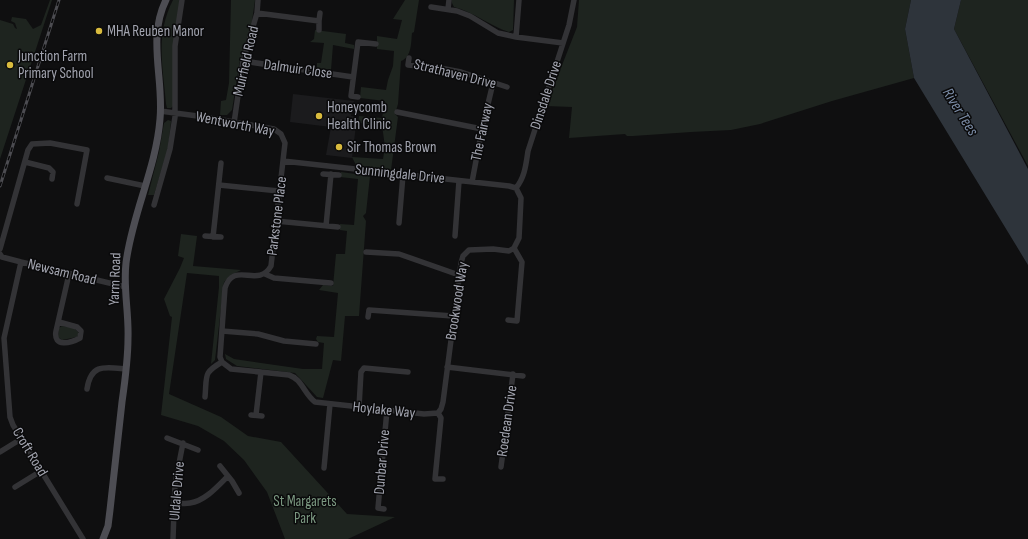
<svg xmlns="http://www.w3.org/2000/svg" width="1028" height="539" viewBox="0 0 1028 539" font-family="'Sofia Sans Condensed',sans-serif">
  <rect width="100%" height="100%" fill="#0f0f10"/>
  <path fill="#1b1b1d" d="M 293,94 L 354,101 L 351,116 L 357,117 L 352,158 L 326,155 L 331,127 L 290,122 Z"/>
  <path fill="#1e241f" d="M 50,0 L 52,0 L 0,159 L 0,20 L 13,24 L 15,28 L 17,29 L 15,23 L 11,21 L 12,17 L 26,19 L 33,29 L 41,25 Z
    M 173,0 L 180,0 L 173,50 L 173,106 L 171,108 L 167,108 L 166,104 C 163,66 155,35 173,0 Z
    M 231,0 L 255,0 L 252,21 L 240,60 L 232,110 L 227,115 L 220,115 L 221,101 L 226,100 L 229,83 Z
    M 405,0 L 419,0 L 414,32 L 412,33 C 411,42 412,57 401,61 L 398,104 L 395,114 L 398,117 L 391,170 L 357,167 L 352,157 L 383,159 L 385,147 L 382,125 L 358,123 L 359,116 L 382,118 L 385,101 L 360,98 L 361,87 L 386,90 L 388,80 L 393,66 L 394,51 L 377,49 L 377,36 L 397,39 L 402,20 L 393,19 Z
    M 452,0 L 514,0 L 513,30 L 509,32 C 490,26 474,12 454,7 L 452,3 Z
    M 579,0 L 911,0 L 905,29 L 914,78 L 832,101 L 760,124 L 731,130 L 691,132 L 633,136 L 627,136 L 625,134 L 569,138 L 572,107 L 546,106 L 577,27 Z
    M 961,0 L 1028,0 L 1028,166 L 954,29 Z
    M 315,30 L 346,34 L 345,43 L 354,45 L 354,49 L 333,45 L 331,70 L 317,68 L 317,63 L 321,63 L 324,43 L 310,42 L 314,39 Z
    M 168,120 L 171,121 L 168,149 L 154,195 L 148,195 L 159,152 L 164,123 Z
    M 341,172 L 370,176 L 366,213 L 363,216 L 366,221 L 359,316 L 345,316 L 341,361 L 333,360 L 323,398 L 317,397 L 295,373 L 237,366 L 226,359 L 225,354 L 234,359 L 303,369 L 322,369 L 324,343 L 318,342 L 316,339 L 317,336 L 334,337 L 338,293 L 319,290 L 323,285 L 333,286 L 336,254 L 345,254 L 347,231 L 340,230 L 340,224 L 354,225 L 358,179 L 340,177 Z
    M 181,234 L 197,236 L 193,266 L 241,270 L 231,275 L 224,282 L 215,360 L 211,364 L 219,287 L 219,276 L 187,273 L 169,394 L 221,417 L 248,436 L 281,442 L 347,514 L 395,517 L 348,539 L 285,539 L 267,492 L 244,460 L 224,441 L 198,426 L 161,415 L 172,317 L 170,316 L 164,299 L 180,268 L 184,258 L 178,256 Z
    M 62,326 L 73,327 L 79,333 L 77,337 L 62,340 L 58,337 L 59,328 Z"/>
  <path fill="#2e343b" d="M 911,0 L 961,0 L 954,29 L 1028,169 L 1028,265 L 914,78 L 905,29 Z"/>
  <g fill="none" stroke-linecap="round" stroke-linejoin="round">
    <path stroke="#333336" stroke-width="5.5" d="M 431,7 L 457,11 L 470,16 L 498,33 L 516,37 L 563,43
      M 448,9 L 449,0
      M 257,13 L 319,21 L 320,13
      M 319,30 L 319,21
      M 516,37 L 519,0
      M 409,58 L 408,65 L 440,68 L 461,72 L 507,87
      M 243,61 L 353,77
      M 358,97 L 351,96 L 358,42 L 376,44
      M 160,111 L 205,117 L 274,129 L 281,134 L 285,143 L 271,266 C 258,289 234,260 225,288 L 220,357 L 222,362 L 231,369 L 289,375 C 302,379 304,394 315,402 L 424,414 L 438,413
      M 397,112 L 482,129
      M 234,123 L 243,61 L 257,13 L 258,0
      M 283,161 L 509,186 L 516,188
      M 25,162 L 49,168 L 53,172 L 52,179
      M 323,174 L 339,175
      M 107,178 L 145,186
      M 472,182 L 482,129 L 493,83
      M 219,185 L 279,191
      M 516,188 C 525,177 526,164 528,151 L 569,25 L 574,0
      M 154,205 L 170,149 L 175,117 L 175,46 L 182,0
      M 276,221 L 338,227
      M 399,223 L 403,175
      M 326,226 L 331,174
      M 205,236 L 221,237
      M 455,236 L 459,181
      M 213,237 L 221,163
      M 0,249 L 28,150 L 32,144 L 50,143 L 87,150 L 77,204
      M 366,252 L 399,254 L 459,275
      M 0,254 L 2,257 L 21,262 L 126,287
      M 21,262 L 4,338 L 10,417 L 13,425 L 83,539
      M 265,274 L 274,278 L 331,283
      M 368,317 L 369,310 L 453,316
      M 508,320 L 517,321 L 522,262 L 514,248
      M 59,322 L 77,327 L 81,331 L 80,338 C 71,343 53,348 56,331 L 69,274
      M 222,331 L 258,334 L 284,341 L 316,344
      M 447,367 L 523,376
      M 87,389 C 91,363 105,367 126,369
      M 205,397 C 207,375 203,373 222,362
      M 359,407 L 361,372 L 364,368 L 408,372
      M 438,413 L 441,409 L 443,402 L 461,263 L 463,256 L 469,250 L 493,249 L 509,251 L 514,248 L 519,238 L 520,219 L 521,198 L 516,188
      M 438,413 L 441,418 L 435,479 L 443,479
      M 251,415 L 262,416
      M 256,415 L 261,372
      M 167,438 L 198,450
      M 0,452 L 21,439
      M 220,466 L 232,481 L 239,493
      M 501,467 L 513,374
      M 324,468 L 330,404
      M 15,487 L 41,471
      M 174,503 C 179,503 185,504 190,503 C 205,501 218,486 228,476
      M 384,509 L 378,508 L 387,410
      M 173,539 L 175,484 L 183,443"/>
    <path stroke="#4d4d53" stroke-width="7" d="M 103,539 L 108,526 L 110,510 C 114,474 118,438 122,402 C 125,381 128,360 128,338 C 129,313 123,288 126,263 C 132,214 156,169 160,119 C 164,79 147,38 166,0"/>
    <g stroke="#4c4c51" stroke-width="3">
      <path id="rail" d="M 0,186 L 59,0"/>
    </g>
    <use href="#rail" stroke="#0a0a0b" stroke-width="1.5" stroke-dasharray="4.5" stroke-linecap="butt"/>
  </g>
  <g fill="#d9bb3e" stroke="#0a0a0b" stroke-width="1.5">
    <circle cx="99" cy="31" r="4"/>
    <circle cx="10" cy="65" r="4"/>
    <circle cx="319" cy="116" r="4"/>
    <circle cx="339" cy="147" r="4"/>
  </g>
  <g text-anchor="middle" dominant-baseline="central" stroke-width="3" stroke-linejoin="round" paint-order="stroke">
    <g font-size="15" fill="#a2a4af" stroke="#0a0a0b" text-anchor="start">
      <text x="107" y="31">MHA Reuben Manor</text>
      <text x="18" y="56">Junction Farm<tspan x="18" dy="17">Primary School</tspan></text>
      <text x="327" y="107">Honeycomb<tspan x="327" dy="17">Health Clinic</tspan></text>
      <text x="347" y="147">Sir Thomas Brown</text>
    </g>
    <g font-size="15" fill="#a2a4af" stroke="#0a0a0b">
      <text transform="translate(246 61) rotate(-77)">Muirfield Road</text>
      <text transform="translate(298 69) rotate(8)">Dalmuir Close</text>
      <text transform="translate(455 74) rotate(14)">Strathaven Drive</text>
      <text transform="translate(546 95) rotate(-72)">Dinsdale Drive</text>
      <text transform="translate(235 124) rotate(11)">Wentworth Way</text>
      <text transform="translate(482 132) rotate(-78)">The Fairway</text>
      <text transform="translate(400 174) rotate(6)">Sunningdale Drive</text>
      <text transform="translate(277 216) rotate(-83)">Parkstone Place</text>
      <text transform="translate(62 272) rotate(14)">Newsam Road</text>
      <text transform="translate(115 279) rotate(-88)">Yarm Road</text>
      <text transform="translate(457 301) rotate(-81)">Brookwood Way</text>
      <text transform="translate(384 410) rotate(6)">Hoylake Way</text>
      <text transform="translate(507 421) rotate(-82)">Roedean Drive</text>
      <text transform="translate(30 452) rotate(59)">Croft Road</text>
      <text transform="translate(382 462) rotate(-85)">Dunbar Drive</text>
      <text transform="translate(177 491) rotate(-85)">Uldale Drive</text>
    </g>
    <g font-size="15" fill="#7b9881" stroke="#0a0a0b">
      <text x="305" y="501">St Margarets<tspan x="305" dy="17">Park</tspan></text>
    </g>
    <g font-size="16" font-style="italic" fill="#7c8da7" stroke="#0a0a0b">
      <text transform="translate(960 112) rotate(58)">River Tees</text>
    </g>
  </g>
</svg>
